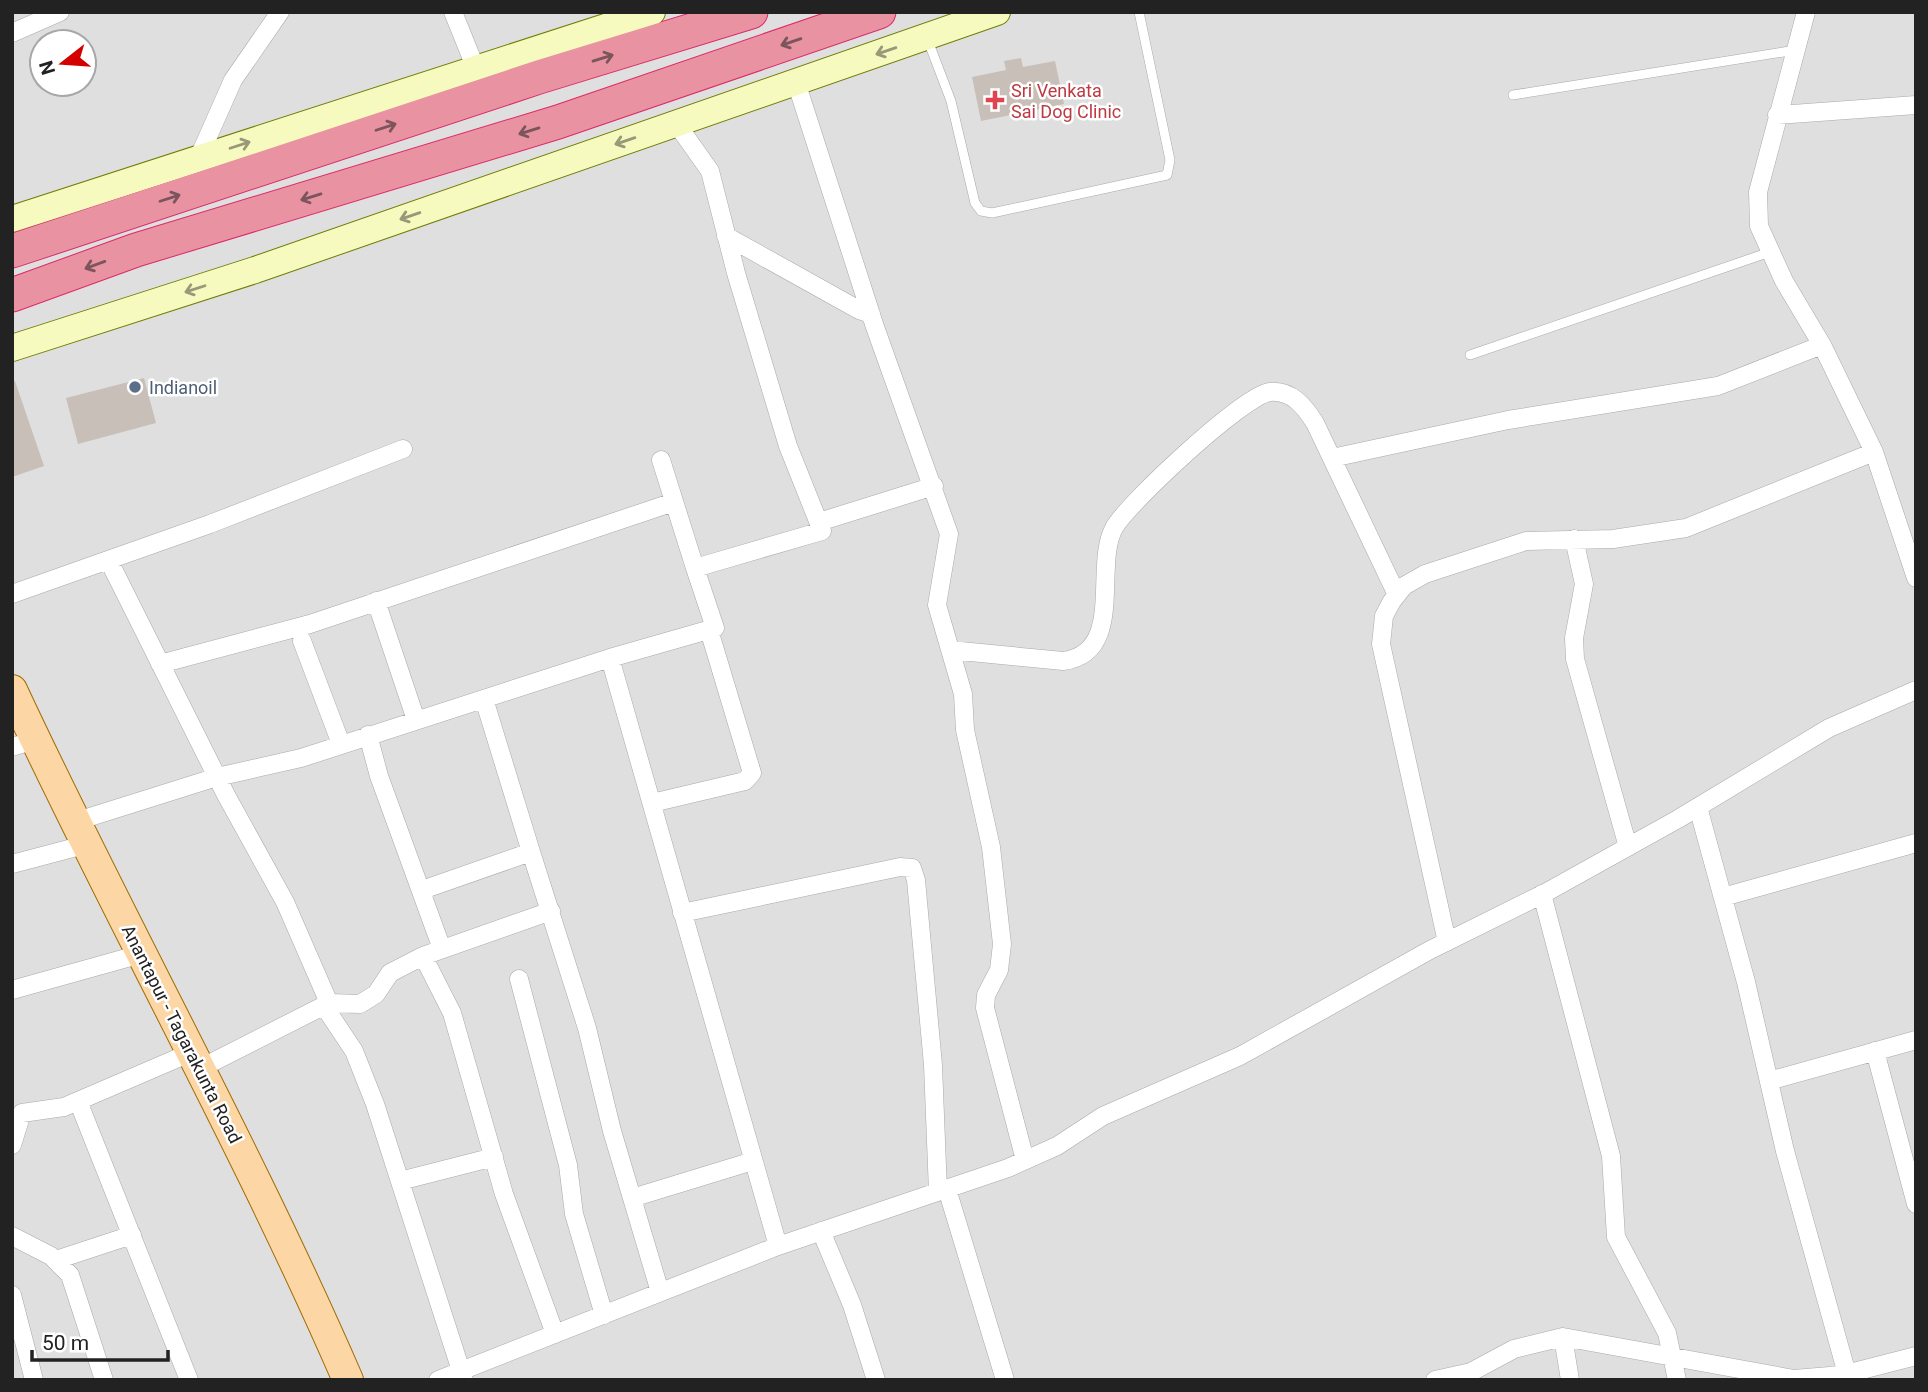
<svg xmlns="http://www.w3.org/2000/svg" width="1928" height="1392" viewBox="0 0 1928 1392" font-family="Roboto,sans-serif">
  <rect width="100%" height="100%" fill="#f2efe9"/>
  <path fill="#e0dfdf" fill-rule="evenodd" d="M 12,12 L 1916,12 L 1916,1380 L 12,1380 ZM 42,42 L 84,42 L 84,84 L 42,84 Z"/>
  <path fill="#c7bfb8" d="M 1021,58 L 1023,67 L 1055,61 L 1064,104 L 981,121 L 972,77 L 1006,70 L 1004,61 Z
    M 144,378 L 156,423 L 78,444 L 66,398 Z
    M 15,381 L 44,466 L 12,477 L 12,382 Z"/>
  <g fill="none" stroke-linecap="round" stroke-linejoin="round">
    <g stroke="#a9a9a9" stroke-width="10">
      <path id="lane" d="M 927,38 L 951,101 L 975,203 L 981,211 L 992,213 L 1167,175 L 1170,160 L 1139,12
        M 1513,95 L 1796,50
        M 1470,355 L 1770,252"/>
    </g>
    <g stroke="#a9a9a9" stroke-width="19">
      <path id="street" d="M 453,12 L 476,69
        M 1806,12 L 1758,192 L 1759,226 L 1784,281 L 1822,345 L 1874,452 L 1916,578
        M 12,33 L 60,12
        M 796,82 L 875,327 L 949,534 L 937,605 L 963,694 L 965,730 L 991,847 L 1002,944 L 999,970 L 986,995 L 985,1008 L 1025,1160
        M 1777,115 L 1916,105
        M 198,159 L 233,80 L 280,12
        M 726,236 L 859,310 L 871,314
        M 1332,458 L 1508,420 L 1718,386 L 1822,345
        M 661,460 L 695,568
        M 819,522 L 934,486
        M 1574,539 L 1584,584 L 1574,638 L 1575,659 L 1628,847
        M 109,561 L 226,795 L 285,902 L 329,1003
        M 12,594 L 210,524 L 403,449
        M 376,601 L 416,720
        M 302,641 L 341,744
        M 950,650 L 1063,661 C 1126,653 1093,566 1114,528 C 1127,504 1244,395 1270,392 C 1292,390 1305,407 1315,423 L 1397,595
        M 610,658 L 778,1246
        M 160,664 L 310,624 L 674,502
        M 368,735 L 379,776 L 442,949
        M 12,747 L 35,740
        M 652,803 L 745,781 L 752,773 L 709,630
        M 1698,807 L 1746,982 L 1785,1151 L 1847,1374
        M 74,822 L 217,777 L 301,758 L 610,658 L 715,628 L 695,568 L 822,531 L 788,446 L 736,273 L 710,171 L 676,123
        M 531,852 L 587,1028 L 612,1131 L 660,1292
        M 12,864 L 84,845
        M 422,890 L 531,852 L 484,699
        M 1542,894 L 1611,1156 L 1616,1237 L 1667,1333 L 1677,1380
        M 1723,897 L 1916,843
        M 682,913 L 900,867 L 912,868 L 916,880 L 933,1065 L 938,1192
        M 1447,942 L 1381,644 L 1384,616 L 1392,601 L 1404,586 L 1425,574 L 1526,541 L 1613,539 L 1686,528 L 1874,452
        M 423,956 L 452,1013 L 504,1194 L 555,1334
        M 519,979 L 568,1165 L 574,1214 L 604,1315
        M 12,990 L 141,954
        M 324,1006 L 354,1051 L 375,1104 L 464,1380
        M 1875,1051 L 1916,1204
        M 201,1068 L 329,1003 L 360,1004 L 376,994 L 390,973 L 423,956 L 551,911
        M 1769,1081 L 1916,1040
        M 78,1101 L 189,1380
        M 12,1145 L 22,1113 L 64,1107 L 192,1052
        M 400,1181 L 494,1157
        M 947,1189 L 1005,1380
        M 632,1198 L 753,1161
        M 821,1231 L 852,1305 L 876,1380
        M 12,1236 L 51,1256 L 70,1275 L 104,1380
        M 56,1260 L 132,1235
        M 12,1295 L 34,1380
        M 1563,1337 L 1570,1380
        M 438,1380 L 778,1246 L 1008,1168 L 1057,1146 L 1103,1116 L 1240,1056 L 1430,950 L 1545,893 L 1678,819 L 1829,728 L 1916,690
        M 1435,1380 L 1471,1372 L 1514,1349 L 1563,1337 L 1794,1379 L 1842,1375 L 1916,1356"/>
    </g>
    <g stroke="#707d05" stroke-width="28">
      <path id="secondary" d="M 12,219 L 652,12
        M 12,348 L 255,270 L 997,12"/>
    </g>
    <g stroke="#a06b00" stroke-width="32">
      <path id="primary" d="M 12,690 C 120,922 246,1145 348,1380"/>
    </g>
    <g stroke="#dc2a67" stroke-width="35">
      <path id="highway" d="M 12,251 L 539,77 L 751,12
        M 12,295 L 136,250 L 558,122 L 879,12"/>
    </g>
    <use href="#lane" stroke="#fff" stroke-width="9"/>
    <use href="#street" stroke="#fff" stroke-width="18"/>
    <use href="#secondary" stroke="#f7fabf" stroke-width="26"/>
    <use href="#primary" stroke="#fcd6a4" stroke-width="30"/>
    <use href="#highway" stroke="#e892a2" stroke-width="33"/>
  </g>
  <defs><path id="oneway-shaft" d="M-6 0H5M1.5-3L5.5 0L1.5 3" fill="none" stroke-width="1.6" stroke-linecap="round" stroke-linejoin="round" transform="scale(1.75)"/></defs>
  <g stroke="#7b545c">
    <use href="#oneway-shaft" transform="translate(791 42) rotate(161)"/>
    <use href="#oneway-shaft" transform="translate(603 58) rotate(-17)"/>
    <use href="#oneway-shaft" transform="translate(386 127) rotate(-18)"/>
    <use href="#oneway-shaft" transform="translate(529 131) rotate(163)"/>
    <use href="#oneway-shaft" transform="translate(311 197) rotate(163)"/>
    <use href="#oneway-shaft" transform="translate(170 198) rotate(-18)"/>
    <use href="#oneway-shaft" transform="translate(95 265) rotate(160)"/>
  </g>
  <g stroke="#979978">
    <use href="#oneway-shaft" transform="translate(886 51) rotate(161)"/>
    <use href="#oneway-shaft" transform="translate(625 141) rotate(161)"/>
    <use href="#oneway-shaft" transform="translate(240 145) rotate(-18)"/>
    <use href="#oneway-shaft" transform="translate(410 216) rotate(161)"/>
    <use href="#oneway-shaft" transform="translate(195 289) rotate(162)"/>
  </g>
  <path fill="#e0444e" stroke="#fff" stroke-width="2.5" d="M991.5 89.5h7v7h7v7h-7v7h-7v-7h-7v-7h7z"/>
  <circle fill="#5c6f8a" stroke="#fff" stroke-width="2.5" cx="135" cy="387" r="7"/>
  <g text-anchor="middle" dominant-baseline="central" stroke-width="5" stroke-linejoin="round" paint-order="stroke">
    <g font-size="18" fill="#be3a42" stroke="#fff" text-anchor="start">
      <text x="1011" y="90">Sri Venkata<tspan x="1011" dy="21">Sai Dog Clinic</tspan></text>
    </g>
    <g font-size="18" fill="#4e5e75" stroke="#fff" text-anchor="start">
      <text x="149" y="387">Indianoil</text>
    </g>
    <g font-size="18" fill="#222" stroke="#fff">
      <text transform="translate(182 1034) rotate(63)">Anantapur - Tagarakunta Road</text>
    </g>
  </g>
  <rect width="1928" height="1392" fill="none" stroke="#222222" stroke-width="28"/>
  <g transform="translate(63 63) rotate(253)"><circle r="33" fill="#ffffff" stroke="#a7a7a7" stroke-width="2"/>
  <path d="M0-5L12 26L0 18L-12 26Z" fill="#d40000"/>
  <text y="-10" font-size="19" font-weight="bold" text-anchor="middle" fill="#222222">N</text>
  </g>
  <path d="M32 1350v10h136v-10" fill="none" stroke="#222222" stroke-width="3.5"/>
  <text x="42" y="1350" font-size="21" fill="#222222" stroke="#ffffff" stroke-width="5" paint-order="stroke">50 m</text>
</svg>
